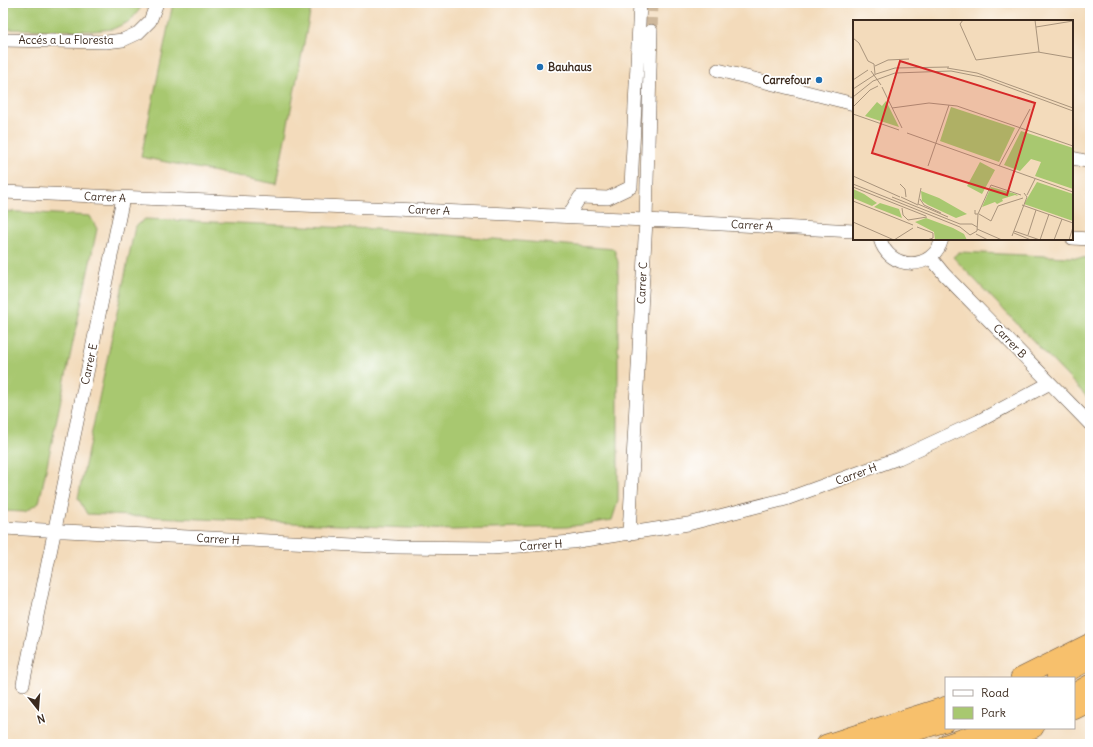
<svg xmlns="http://www.w3.org/2000/svg" width="1093" height="747" viewBox="0 0 1093 747" font-family="Delius,sans-serif">
  <rect width="100%" height="100%" fill="#fff"/>
  <filter id="ink" filterUnits="userSpaceOnUse"><feTurbulence type="fractalNoise" baseFrequency=".025" numOctaves="2"/><feDisplacementMap in="SourceGraphic" scale="8" xChannelSelector="R" yChannelSelector="G"/><feConvolveMatrix kernelMatrix="1 2 1 2 8 2 1 2 1" color-interpolation-filters="sRGB"/></filter>
  <filter id="wash" filterUnits="userSpaceOnUse"><feTurbulence type="fractalNoise" baseFrequency=".012" numOctaves="4" result="noise"/><feDisplacementMap in="SourceGraphic" scale="16" xChannelSelector="R" yChannelSelector="G"/><feGaussianBlur stdDeviation="0.9" result="paint"/><feColorMatrix in="noise" values="0 0 0 0 0 0 0 0 0 0 0 0 0 0 0 0 0 1.4 0 .05"/><feComposite in="paint" operator="in"/></filter>
  <g filter="url(#wash)">
    <rect width="100%" height="100%" fill="#f3dbbb"/>
    <path fill="#a8c870" stroke="#727947" d="M 3,3 L 142,3 L 140,9 L 130,21 L 113,29 L 93,31 L 3,29 Z
      M 173,3 L 312,3 L 276,184 L 141,157 Z
      M 3,211 L 90,216 L 97,229 L 39,503 L 25,512 L 3,511 Z
      M 145,219 L 374,229 L 614,249 L 618,262 L 618,501 L 612,520 L 567,527 L 453,530 L 87,514 L 78,498 L 135,227 Z
      M 959,252 L 1090,258 L 1090,400 L 953,257 Z"/>
  </g>
  <g filter="url(#ink)">
    <g fill="none" stroke-linecap="round" stroke-linejoin="round">
      <path stroke="#ceb89c" stroke-width="13" stroke-dasharray="13 6" stroke-linecap="butt" d="M 651,31 L 652,3"/>
      <g stroke="#574536" stroke-width="14">
        <path id="minor" d="M 3,40 L 106,42 L 123,40 L 138,33 L 150,21 L 157,3
          M 718,70 L 854,104
          M 1072,158 L 1090,162
          M 3,192 L 646,220 L 854,231
          M 568,216 L 580,197 L 608,198 L 631,187 L 640,3
          M 1072,238 L 1090,239
          M 880,239 C 889,271 933,272 942,239
          M 931,258 L 944,274 L 1090,424
          M 3,528 L 396,547 L 492,548 L 572,542 L 688,524 L 786,499 L 899,458 L 979,421 L 1050,383
          M 629,534 L 646,220 L 651,31
          M 23,684 L 123,198"/>
      </g>
      <g stroke="#574536" stroke-width="20">
        <path id="highway" d="M 1020,678 L 1090,643
          M 1056,678 L 1090,660
          M 1074,693 L 1090,684
          M 1074,710 L 1090,702
          M 826,744 L 946,706
          M 873,744 L 946,722
          M 946,744 L 993,728
          M 993,744 L 1034,728"/>
      </g>
      <use href="#minor" stroke="#fff" stroke-width="13"/>
      <use href="#highway" stroke="#f7c06c" stroke-width="19"/>
    </g>
  </g>
  <g fill="#1f6fb2" stroke="#fff" stroke-width="1.5">
    <circle cx="540" cy="67" r="4"/>
    <circle cx="819" cy="80" r="4"/>
  </g>
  <g text-anchor="middle" dominant-baseline="central" stroke-width="3.5" stroke-linejoin="round" paint-order="stroke">
    <g font-size="11" fill="#3b2a1e" stroke="#fff">
      <text x="66" y="40">Accés a La Floresta</text>
      <text transform="translate(105 197) rotate(3)">Carrer A</text>
      <text transform="translate(429 210) rotate(2)">Carrer A</text>
      <text transform="translate(752 225) rotate(3)">Carrer A</text>
      <text transform="translate(642 283) rotate(-87)">Carrer C</text>
      <text transform="translate(1010 341) rotate(46)">Carrer B</text>
      <text transform="translate(89 364) rotate(-78)">Carrer E</text>
      <text transform="translate(856 474) rotate(-20)">Carrer H</text>
      <text transform="translate(218 539) rotate(3)">Carrer H</text>
      <text transform="translate(541 545) rotate(-4)">Carrer H</text>
    </g>
    <g font-size="11" font-weight="bold" fill="#3b2a1e" stroke="#fff" text-anchor="start">
      <text x="548" y="67">Bauhaus</text>
      <text x="811" y="80" text-anchor="end">Carrefour</text>
    </g>
  </g>
  <g transform="translate(853 20)">
    <rect width="220" height="220" fill="#f3dbbb"/>
    <path d="M 33,81 L 46,107 L 12,96 L 24,82 L 29,86 ZM 98,87 L 162,108 L 146,142 L 87,121 ZM 168,111 L 220,128 L 220,169 L 182,156 L 188,142 L 178,139 L 167,151 L 151,145 ZM 127,142 L 142,150 L 129,174 L 114,166 ZM 184,162 L 220,174 L 220,201 L 171,184 ZM 138,167 L 163,174 L 165,176 L 162,175 L 149,179 L 150,181 L 144,184 L 142,182 L 129,187 ZM 0,169 L 11,174 L 24,183 L 19,186 L 0,178 ZM 68,171 L 86,178 L 114,194 L 103,198 L 75,185 L 69,181 ZM 27,183 L 46,189 L 49,198 L 21,187 ZM 73,198 L 100,208 L 111,214 L 114,220 L 82,220 L 81,212 L 62,202 Z" fill="#a8c870"/>
    <path fill="none" stroke="#a9947c" stroke-width="1" d="M 110,0 L 107,4 L 123,40 L 185,32 L 220,38M 182,0 L 186,32M 183,7 L 220,1M 0,18 L 6,23 L 15,41 L 21,44 L 22,54M 22,46 L 35,40 L 56,39M 94,48 L 124,53 L 220,88M 18,51 L 28,65M 0,60 L 15,50M 29,67 L 49,108M 0,69 L 23,54 L 42,48 L 96,47M 0,77 L 20,61 L 42,53 L 98,51 L 128,57 L 220,91M 0,87 L 17,70 L 25,66M 39,88 L 76,83 L 104,86 L 220,126M 0,94 L 46,110M 54,113 L 220,172M 75,146 L 96,85M 146,146 L 177,89M 0,156 L 47,177M 0,164 L 107,207 L 117,215 L 124,211 L 125,194M 47,164 L 52,169 L 53,177M 0,167 L 73,196M 68,168 L 65,184 L 95,197M 174,175 L 182,159M 39,177 L 107,204 L 119,204 L 124,207M 48,177 L 65,185M 67,179 L 71,185 L 88,193M 0,181 L 60,205M 169,185 L 220,203M 49,188 L 50,195 L 55,200 L 74,197M 122,190 L 122,194 L 125,194 L 138,165 L 168,175M 126,194 L 138,201 L 145,186 L 170,178M 0,202 L 41,220M 64,207 L 80,213 L 80,218 L 74,220M 124,209 L 149,220M 161,211 L 187,220M 161,213 L 178,220M 123,214 L 135,220M 175,215 L 183,190M 159,216 L 174,177 L 171,173M 41,220 L 60,208M 187,220 L 196,194M 201,220 L 209,199M 216,220 L 220,207"/>
    <path fill="#d62828" fill-opacity="0.15" stroke="#d62828" stroke-width="2" d="M 47,41 L 182,83 L 154,175 L 19,133 Z"/>
    <rect width="220" height="220" fill="none" stroke="#3b2a1e" stroke-width="2"/>
  </g>
  <rect width="1093" height="747" fill="none" stroke="#fff" stroke-width="16"/>
  <rect x="945" y="677" width="130" height="52" fill="#ffffff" stroke="#b1aaa5"/>
  <rect x="953" y="690" width="20" height="6" fill="#ffffff" stroke="#b1aaa5"/>
  <text x="981" y="697" font-size="12" fill="#3b2a1e">Road</text>
  <rect x="953" y="707" width="20" height="12" fill="#a8c870" stroke="#b1aaa5"/>
  <text x="981" y="717" font-size="12" fill="#3b2a1e">Park</text>
  <g transform="translate(38 709) rotate(163)" stroke="#ffffff" stroke-width="3" paint-order="stroke">
  <path d="M0-3L7 15L0 10L-7 15Z" fill="#3b2a1e"/>
  <text y="-6" font-size="11" font-weight="bold" text-anchor="middle" fill="#3b2a1e">N</text>
  </g>
</svg>
